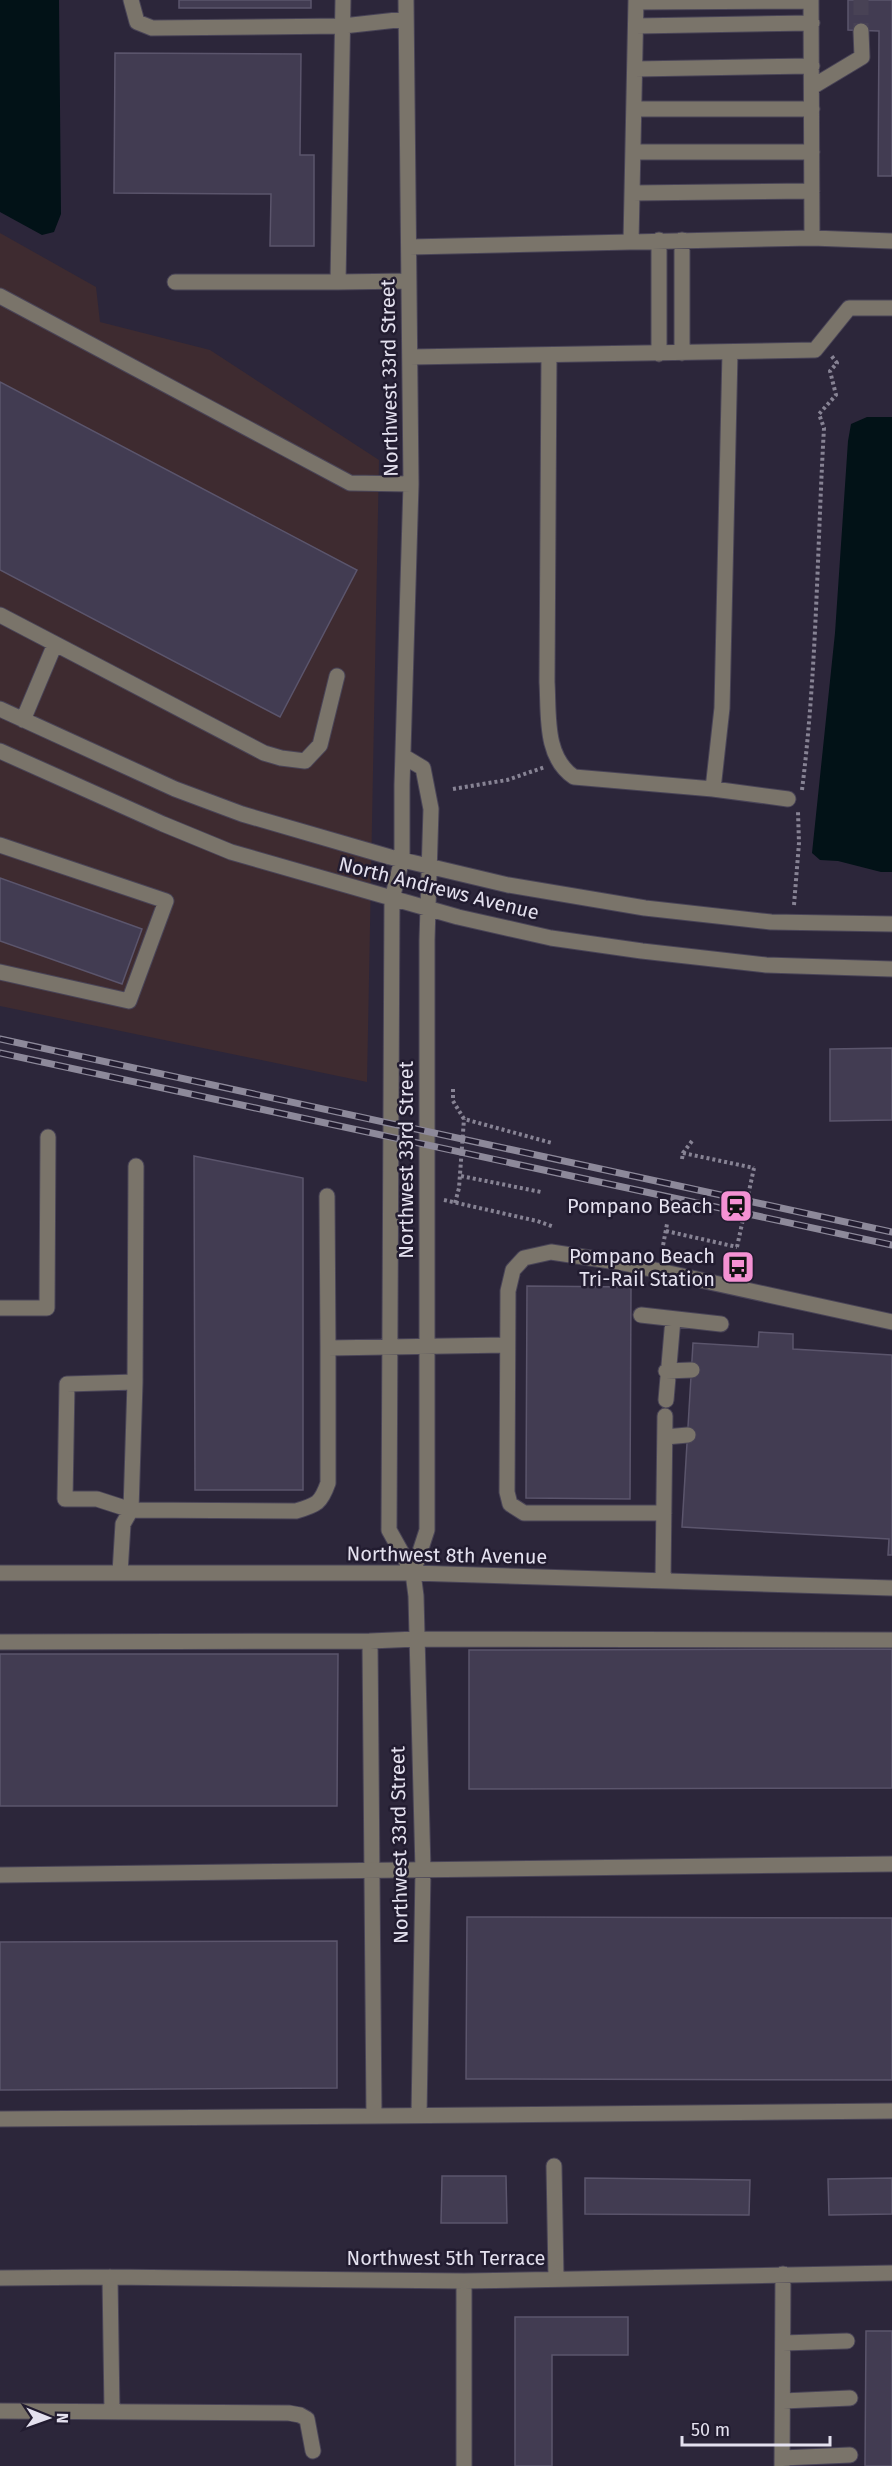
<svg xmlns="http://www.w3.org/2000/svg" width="892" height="2466" viewBox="0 0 892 2466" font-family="'Fira Sans',sans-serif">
  <rect width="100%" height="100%" fill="#2c263a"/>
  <path fill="#3e2b30" d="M 0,233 L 96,287 L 100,322 L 210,350 L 379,460 L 367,1082 L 0,1006 Z"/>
  <path fill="#021217" d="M 0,0 L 59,0 L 61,214 L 54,232 L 42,235 L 0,212 Z
    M 867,417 L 892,417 L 892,872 L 881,872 L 838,861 L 820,860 L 812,853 L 835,633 L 848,441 L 851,424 Z"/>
  <path fill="#423c52" stroke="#5b556c" stroke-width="1.5" d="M 179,0 L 311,0 L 311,8 L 179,8 Z
    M 848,0 L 892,0 L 892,176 L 878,176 L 879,31 L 848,30 Z
    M 115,53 L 301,54 L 300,155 L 314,155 L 314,246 L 270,246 L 271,194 L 114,193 Z
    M 0,382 L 357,570 L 280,717 L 0,570 Z
    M 0,878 L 142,929 L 122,984 L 0,941 Z
    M 892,1048 L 892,1120 L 830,1121 L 830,1049 Z
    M 194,1156 L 303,1178 L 303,1490 L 195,1490 Z
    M 527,1286 L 631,1287 L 630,1499 L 526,1498 Z
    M 759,1332 L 793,1334 L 793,1349 L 892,1355 L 892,1555 L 888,1555 L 889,1539 L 682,1527 L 693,1343 L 758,1347 Z
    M 892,1649 L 892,1788 L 469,1789 L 469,1650 Z
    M 0,1654 L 338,1654 L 337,1806 L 0,1806 Z
    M 467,1917 L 892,1918 L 892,2080 L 466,2079 Z
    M 337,1941 L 337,2088 L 0,2090 L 0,1942 Z
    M 442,2176 L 506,2176 L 507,2223 L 441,2223 Z
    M 585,2178 L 750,2180 L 749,2215 L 585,2214 Z
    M 892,2178 L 892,2214 L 829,2215 L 828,2179 Z
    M 515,2317 L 628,2317 L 628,2355 L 552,2355 L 552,2466 L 515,2466 Z
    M 866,2331 L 892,2331 L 892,2466 L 865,2466 Z"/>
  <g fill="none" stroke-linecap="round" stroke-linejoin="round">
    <path stroke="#484255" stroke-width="15" stroke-dasharray="15 8" stroke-linecap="butt" d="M 861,0 L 861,31"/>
    <g stroke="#494457" stroke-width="17">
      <path id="minor" d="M 131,0 L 137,22 L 152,28 L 343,26 L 406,19
        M 343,0 L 338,282 L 409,281
        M 406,0 L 411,484 L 402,785 L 402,859 L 392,899 L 389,1530 L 413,1573 L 416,1596 L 423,1870 L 419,2116
        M 811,0 L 812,238 L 892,241
        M 636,2 L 811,1
        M 636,26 L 812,23
        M 635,69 L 812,66
        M 812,87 L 862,57 L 861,31
        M 634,109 L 812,109
        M 633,152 L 812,152
        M 632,193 L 812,191
        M 631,242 L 636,0
        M 409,247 L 812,238
        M 175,282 L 338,282
        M 0,296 L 350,483 L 411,484
        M 682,353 L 682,240
        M 659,354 L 659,240
        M 549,355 L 547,682 C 549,714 544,757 574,777 L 713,789 L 722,708 L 730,352
        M 410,357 L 815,350 L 849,308 L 892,308
        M 0,615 L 264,753 L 281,758 L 305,761 L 320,745 L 337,676
        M 0,709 L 175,789 L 242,814 L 390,857 L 508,885 L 645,908 L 771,922 L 892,924
        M 23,720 L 55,644
        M 0,751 L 163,824 L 231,852 L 458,917 L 551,938 L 642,951 L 766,965 L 892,969
        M 403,756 L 423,768 L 431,809 L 427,940 L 427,1530 L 413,1573
        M 713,789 L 788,799
        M 0,845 L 166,901 L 129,1001 L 0,972
        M 327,1196 L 328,1348 L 506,1345
        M 0,1308 L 47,1308 L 48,1137
        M 641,1315 L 721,1324
        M 666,1371 L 692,1370
        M 135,1382 L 67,1384 L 65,1499 L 97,1499 L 131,1510 L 135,1382 L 136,1166
        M 666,1400 L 673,1319
        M 665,1437 L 688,1435
        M 664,1513 L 524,1513 L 510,1504 L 507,1492 L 508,1291 L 513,1270 L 524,1258 L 551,1252 L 623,1263 L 892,1322
        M 0,1573 L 413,1573 L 892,1588
        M 120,1573 L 123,1524 L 131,1510 L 296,1511 C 317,1505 321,1503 328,1483 L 328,1348
        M 663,1581 L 665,1416
        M 892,1640 L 417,1639 L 370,1641 L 374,2116 L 892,2111
        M 0,1642 L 370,1641
        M 0,1875 L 892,1864
        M 0,2119 L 374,2116
        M 554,2166 L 556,2278
        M 110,2277 L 112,2411
        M 0,2278 L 110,2277 L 464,2281 L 892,2273
        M 783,2343 L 847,2341
        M 783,2401 L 850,2398
        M 0,2411 L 289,2413 L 300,2415 L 307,2419 L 313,2451
        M 782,2458 L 850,2455
        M 464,2466 L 464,2281
        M 782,2466 L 783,2274"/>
    </g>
    <path stroke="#878394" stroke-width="4" stroke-dasharray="3 3" stroke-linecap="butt" d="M 453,789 L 507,780 L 545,767
      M 802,790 C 817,670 817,549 824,428 L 819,414 L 836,395 L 830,371 L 837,363 L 830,354
      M 794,905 L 799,843 L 798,812
      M 453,1089 L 453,1101 L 464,1119 L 552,1143
      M 683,1153 L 754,1168
      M 682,1159 L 683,1153 L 692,1141
      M 461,1176 L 541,1192
      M 444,1200 L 537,1221 L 554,1227
      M 455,1203 L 459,1188 L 464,1119
      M 666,1231 L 737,1247
      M 662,1251 L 667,1224"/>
    <use href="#minor" stroke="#7a746a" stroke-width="15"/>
    <g stroke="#8d899a" stroke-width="7">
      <path id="rail" d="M 0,1039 L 892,1232
        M 0,1053 L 892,1245"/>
    </g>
    <use href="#rail" stroke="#221c30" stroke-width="4.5" stroke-dasharray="14" stroke-linecap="butt"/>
    <path stroke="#878394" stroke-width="4" stroke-dasharray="3 3" stroke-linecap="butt" d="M 737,1247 L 754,1168"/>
  </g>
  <defs>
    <g id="station-square" transform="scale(1.725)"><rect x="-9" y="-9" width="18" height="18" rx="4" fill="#f491d3" stroke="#221c30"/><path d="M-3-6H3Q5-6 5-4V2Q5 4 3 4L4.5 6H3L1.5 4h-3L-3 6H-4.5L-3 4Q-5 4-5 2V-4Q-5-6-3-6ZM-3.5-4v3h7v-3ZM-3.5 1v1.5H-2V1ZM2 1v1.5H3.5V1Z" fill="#111"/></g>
    <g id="bus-square" transform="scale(1.725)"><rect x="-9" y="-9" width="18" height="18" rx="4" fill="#f491d3" stroke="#221c30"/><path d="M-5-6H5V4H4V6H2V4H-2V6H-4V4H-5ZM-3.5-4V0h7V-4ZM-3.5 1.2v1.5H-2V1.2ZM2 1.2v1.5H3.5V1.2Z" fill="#111"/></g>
  </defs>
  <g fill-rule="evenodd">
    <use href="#station-square" x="736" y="1206"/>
    <use href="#bus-square" x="738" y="1267"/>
  </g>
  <g text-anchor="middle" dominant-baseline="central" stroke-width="5" stroke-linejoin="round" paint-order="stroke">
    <g font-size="20" fill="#e4e1ef" stroke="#221c30">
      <text transform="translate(389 378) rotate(-91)">Northwest 33rd Street</text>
      <text transform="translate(439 888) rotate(14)">North Andrews Avenue</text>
      <text transform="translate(406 1160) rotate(-90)">Northwest 33rd Street</text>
      <text transform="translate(447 1555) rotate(1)">Northwest 8th Avenue</text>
      <text transform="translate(399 1845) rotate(-91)">Northwest 33rd Street</text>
      <text x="446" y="2258">Northwest 5th Terrace</text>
    </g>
    <g font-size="20" fill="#e4e1ef" stroke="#221c30" text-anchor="end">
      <text x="713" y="1206">Pompano Beach</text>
      <text x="715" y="1256">Pompano Beach<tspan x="715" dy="23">Tri-Rail Station</tspan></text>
    </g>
  </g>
  <g transform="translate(48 2418) rotate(91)" stroke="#221c30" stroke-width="4.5" paint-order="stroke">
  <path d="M0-4.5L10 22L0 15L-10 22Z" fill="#e4e1ef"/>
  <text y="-9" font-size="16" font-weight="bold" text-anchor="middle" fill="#e4e1ef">N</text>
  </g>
  <path d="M682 2436v9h148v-9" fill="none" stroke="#e4e1ef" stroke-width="3"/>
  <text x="691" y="2436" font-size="18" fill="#e4e1ef" stroke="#221c30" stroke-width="4.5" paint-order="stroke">50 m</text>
</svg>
